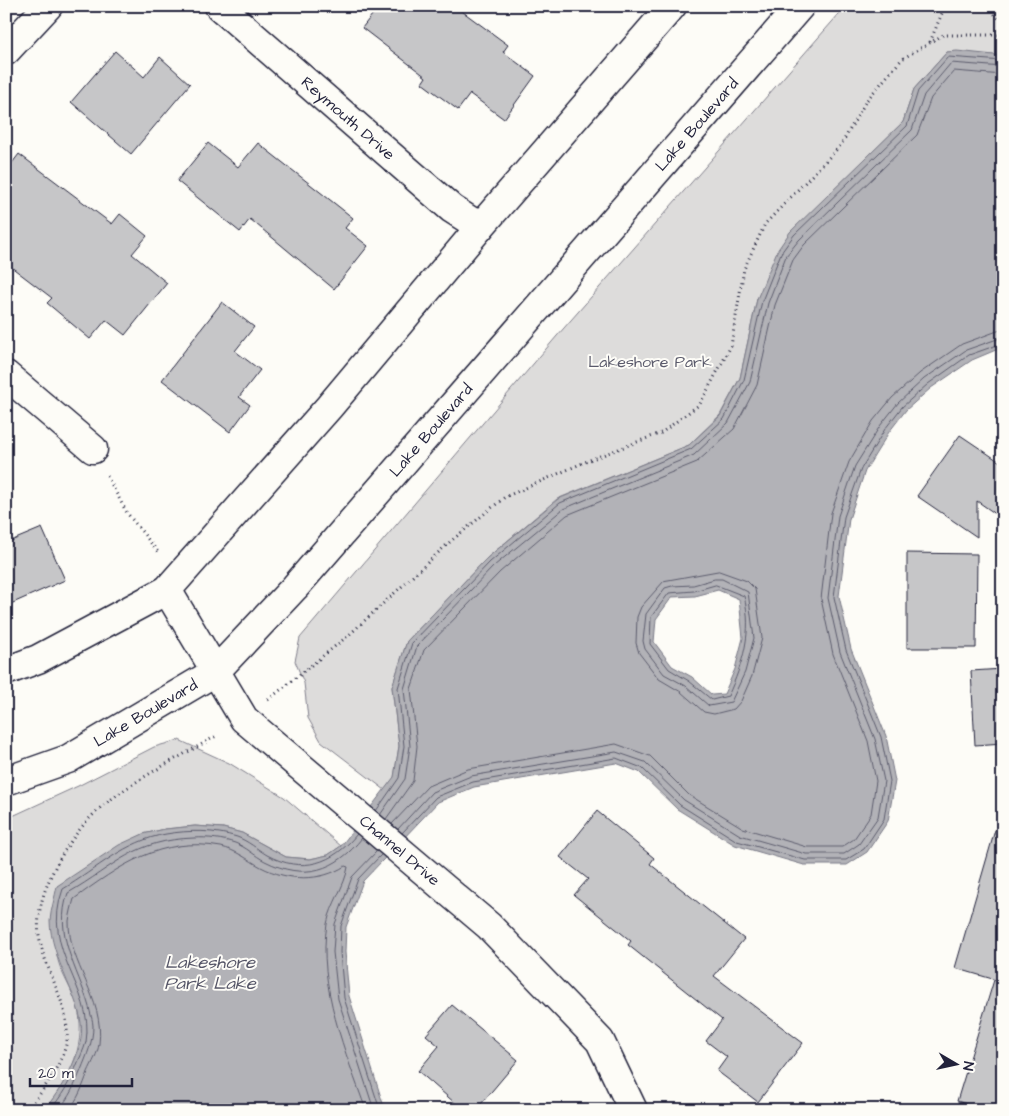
<svg xmlns="http://www.w3.org/2000/svg" width="1009" height="1116" viewBox="0 0 1009 1116" font-family="'Architects Daughter',sans-serif">
  <rect width="100%" height="100%" fill="#fdfcf7"/>
  <filter id="ink" filterUnits="userSpaceOnUse"><feTurbulence type="fractalNoise" baseFrequency=".02" numOctaves="2"/><feDisplacementMap in="SourceGraphic" scale="10" xChannelSelector="R" yChannelSelector="G"/><feConvolveMatrix kernelMatrix="1 2 1 2 8 2 1 2 1" color-interpolation-filters="sRGB"/></filter>
  <g filter="url(#ink)">
    <path fill="#dddcdb" stroke="#807f8b" d="M 846,6 L 1003,6 L 1003,56 L 947,52 L 914,89 L 903,122 L 791,232 L 757,299 L 740,378 L 720,415 L 689,445 L 557,499 L 487,558 L 407,641 L 392,687 L 399,746 L 394,778 L 385,790 L 321,741 L 308,718 L 304,683 L 295,661 L 300,638 L 557,336 Z
      M 179,740 L 229,763 L 284,797 L 341,846 L 328,855 L 310,859 L 286,857 L 242,833 L 223,828 L 195,826 L 165,829 L 143,834 L 58,886 C 57,909 55,933 57,955 C 59,971 71,987 76,1002 C 89,1041 70,1080 44,1110 L 6,1110 L 6,819 L 78,786 L 154,747 Z"/>
    <path fill="#b2b2b7" stroke="#787885" fill-rule="evenodd" d="M 957,51 L 1003,56 L 1003,347 L 972,360 L 931,388 L 906,410 L 889,432 L 865,471 L 849,519 L 839,596 L 851,649 L 886,736 L 895,781 L 888,821 L 867,852 L 847,865 L 804,865 L 735,845 L 677,809 L 639,772 L 616,763 L 474,787 L 438,802 L 363,881 L 346,927 L 345,952 L 349,996 L 385,1110 L 44,1110 C 60,1091 86,1050 81,1023 C 79,1007 71,991 65,976 C 58,959 50,939 50,920 C 51,909 55,897 57,886 L 119,845 L 143,834 L 165,829 L 195,826 L 223,828 L 242,833 L 286,857 L 310,859 L 328,855 L 341,846 L 394,777 L 399,746 L 392,687 L 407,641 L 487,558 L 558,499 L 689,445 L 720,416 L 740,378 L 757,299 L 777,251 L 790,232 L 903,122 L 914,89 L 947,52 ZM 718,590 L 739,599 L 743,638 L 735,669 L 724,694 L 712,695 L 692,677 L 672,666 L 654,642 L 656,619 L 672,597 L 695,596 Z"/>
    <g fill="none" stroke-linecap="round" stroke-linejoin="round">
      <path stroke="#5c5c6d" stroke-width="1" d="M 719,571 L 747,581 L 755,589 L 762,638 L 752,676 L 741,701 L 734,709 L 714,714 L 704,712 L 681,692 L 659,679 L 639,653 L 636,643 L 637,617 L 641,607 L 664,581 Z
        M 715,579 L 722,579 L 748,592 L 754,638 L 745,672 L 731,702 L 709,706 L 686,686 L 664,674 L 645,649 L 643,641 L 646,614 L 665,588 L 672,586 L 693,585 Z
        M 716,585 L 744,596 C 753,632 743,663 728,696 L 712,700 L 689,681 L 669,669 L 650,644 L 651,617 L 669,593 L 694,591 Z
        M 376,811 L 399,778 L 404,746 L 398,688 L 412,643 L 490,562 L 560,503 L 691,449 L 724,419 L 744,380 L 762,301 L 781,253 L 794,235 L 907,126 L 918,91 L 948,57 L 1003,61
        M 380,815 L 405,779 L 410,746 L 404,689 L 417,646 L 494,566 L 563,509 L 694,455 L 728,423 L 750,382 L 768,303 L 786,256 L 799,240 L 912,130 L 924,95 L 951,63 L 1003,67
        M 386,819 L 413,781 L 417,746 L 411,689 L 424,650 L 500,572 L 567,515 L 697,462 L 734,429 L 757,385 L 775,305 L 793,260 L 804,245 L 917,135 L 931,98 L 954,71 L 1003,75
        M 392,824 L 428,786 L 468,769 L 616,744 L 650,756 L 689,795 L 743,828 L 807,847 L 842,847 L 854,839 L 871,814 L 876,781 L 868,741 L 833,654 L 821,599 L 831,513 L 849,462 L 873,421 L 892,398 L 920,373 L 962,344 L 1003,329
        M 398,829 L 432,792 L 471,776 L 616,752 L 645,762 L 684,800 L 740,835 L 806,854 L 844,854 L 859,844 L 878,817 L 884,781 L 875,739 L 840,652 L 828,598 L 838,516 L 855,466 L 880,426 L 898,403 L 924,379 L 966,350 L 1003,337
        M 402,833 L 436,797 L 473,782 L 616,758 L 642,768 L 680,805 L 737,841 L 805,860 L 846,860 L 864,849 L 884,819 L 890,781 L 881,737 L 846,650 L 834,597 L 844,517 L 861,469 L 885,429 L 902,407 L 928,384 L 969,355 L 1003,343
        M 50,1110 C 62,1096 69,1083 76,1067 C 79,1059 84,1050 86,1042 C 95,987 40,952 63,889 C 97,869 125,841 166,834 C 189,830 215,830 237,837 C 248,841 257,849 267,855 C 302,874 333,864 357,834
        M 59,1110 C 69,1097 75,1085 81,1070 C 87,1055 93,1042 93,1026 C 93,1020 90,1013 89,1007 C 78,968 53,935 68,893 C 116,865 134,840 194,838 C 208,837 223,839 235,843 C 246,847 255,856 265,861 C 304,881 336,871 362,838
        M 69,1110 C 78,1099 83,1086 88,1072 C 92,1063 98,1053 99,1044 C 105,998 68,964 69,921 C 70,914 72,906 74,899 C 119,866 161,836 221,847 C 236,850 248,860 261,867 C 288,881 320,882 345,866 L 348,867 C 345,886 331,904 327,924 C 317,984 346,1054 366,1110
        M 374,1110 L 338,999 L 333,952 L 335,924 L 352,877 L 377,851
        M 380,1110 L 344,998 L 340,952 L 341,926 L 358,879 L 381,855"/>
    </g>
    <path fill="#c6c6c8" stroke="#22223b" d="M 379,6 L 455,6 L 508,45 L 503,52 L 535,76 L 504,119 L 470,94 L 458,110 L 422,83 L 426,77 L 362,28 Z
      M 115,51 L 144,77 L 160,57 L 190,84 L 131,154 L 71,102 Z
      M 208,143 L 238,167 L 258,143 L 353,218 L 345,228 L 368,246 L 334,289 L 250,219 L 240,232 L 177,181 Z
      M 19,154 L 112,224 L 120,214 L 147,236 L 132,254 L 167,283 L 125,335 L 106,320 L 90,339 L 47,303 L 52,298 L 6,263 L 6,171 Z
      M 222,302 L 254,327 L 235,351 L 260,370 L 239,397 L 250,405 L 230,432 L 162,380 Z
      M 960,435 L 1003,464 L 1003,519 L 977,501 L 977,537 L 917,496 Z
      M 42,528 L 65,580 L 6,606 L 6,543 Z
      M 907,553 L 977,554 L 976,648 L 907,648 Z
      M 1003,669 L 1003,743 L 975,745 L 971,671 Z
      M 597,811 L 654,858 L 650,864 L 744,939 L 714,976 L 803,1043 L 758,1102 L 717,1071 L 727,1057 L 706,1041 L 722,1020 L 628,945 L 631,941 L 574,895 L 588,879 L 560,857 Z
      M 995,830 L 1003,831 L 1003,1110 L 986,1110 L 957,1101 L 994,980 L 996,980 L 955,968 Z
      M 452,1005 L 518,1060 L 476,1110 L 463,1110 L 418,1071 L 439,1046 L 426,1035 Z"/>
    <g fill="none" stroke-linecap="round" stroke-linejoin="round">
      <g stroke="#22223b" stroke-width="31">
        <g id="minor">
          <path id="s1" d="M 219,6 L 452,209 L 480,227"/>
          <path d="M 6,51 L 48,6"/>
          <path d="M 6,375 L 93,449"/>
          <path id="s2" d="M 167,590 L 244,719 L 489,926 L 600,1041 L 633,1110"/>
        </g>
      </g>
      <g stroke="#22223b" stroke-width="31">
        <g id="tertiary">
          <path d="M 6,671 L 38,659 L 167,590 L 329,407 L 480,227 L 672,6"/>
          <path id="s3" d="M 6,781 L 68,759 L 215,672 L 295,587 L 800,6"/>
        </g>
      </g>
      <path stroke="#22223b" stroke-width="3" stroke-dasharray="1 4" stroke-linecap="butt" d="M 988,6 L 1003,24
        M 930,42 L 945,6
        M 107,476 L 127,513 L 158,552
        M 268,700 L 349,635 L 451,541 L 505,497 L 592,459 L 661,433 L 700,404 L 731,346 L 744,269 L 765,224 L 841,145 L 866,101 L 902,59 L 943,35 L 1003,35
        M 28,1110 C 43,1090 59,1069 66,1045 C 69,1036 66,1016 63,1007 C 56,983 43,961 39,935 C 33,892 72,830 105,804 C 139,777 180,757 218,735"/>
      <use href="#minor" stroke="#fdfcf7" stroke-width="28"/>
      <use href="#tertiary" stroke="#fdfcf7" stroke-width="28"/>
    </g>
  </g>
  <g text-anchor="middle" dominant-baseline="central" stroke-width="4" stroke-linejoin="round" paint-order="stroke">
    <g font-size="16" fill="#22223b" stroke="#fdfcf7">
      <text stroke="none"><textPath href="#s1" startOffset="171">Reymouth Drive</textPath></text>
      <text stroke="none"><textPath href="#s3" startOffset="966">Lake Boulevard</textPath></text>
      <text stroke="none"><textPath href="#s3" startOffset="561">Lake Boulevard</textPath></text>
      <text stroke="none"><textPath href="#s3" startOffset="156">Lake Boulevard</textPath></text>
      <text stroke="none"><textPath href="#s2" startOffset="354">Channel Drive</textPath></text>
    </g>
    <g font-size="16" fill="#5a5a6b" stroke="#fdfcf7">
      <text x="650" y="362">Lakeshore Park</text>
    </g>
    <g font-size="18" font-style="italic" fill="#545466" stroke="#fdfcf7">
      <text x="210" y="962">Lakeshore<tspan x="210" dy="21">Park Lake</tspan></text>
    </g>
  </g>
  <rect width="1009" height="1116" fill="none" stroke="#fdfcf7" stroke-width="25"/>
  <rect x="12" y="12" width="984" height="1091" fill="none" stroke="#22223b" stroke-width="2" filter="url(#ink)"/>
  <g transform="translate(956 1064) rotate(99)" stroke="#fdfcf7" stroke-width="4" paint-order="stroke">
  <path d="M0-4L9 19L0 12L-9 19Z" fill="#22223b"/>
  <text y="-8" font-size="14" font-weight="bold" text-anchor="middle" fill="#22223b">N</text>
  </g>
  <path d="M30 1078v8h102v-8" fill="none" stroke="#22223b" stroke-width="2.5"/>
  <text x="38" y="1078" font-size="15" fill="#22223b" stroke="#fdfcf7" stroke-width="4" paint-order="stroke">20 m</text>
</svg>
